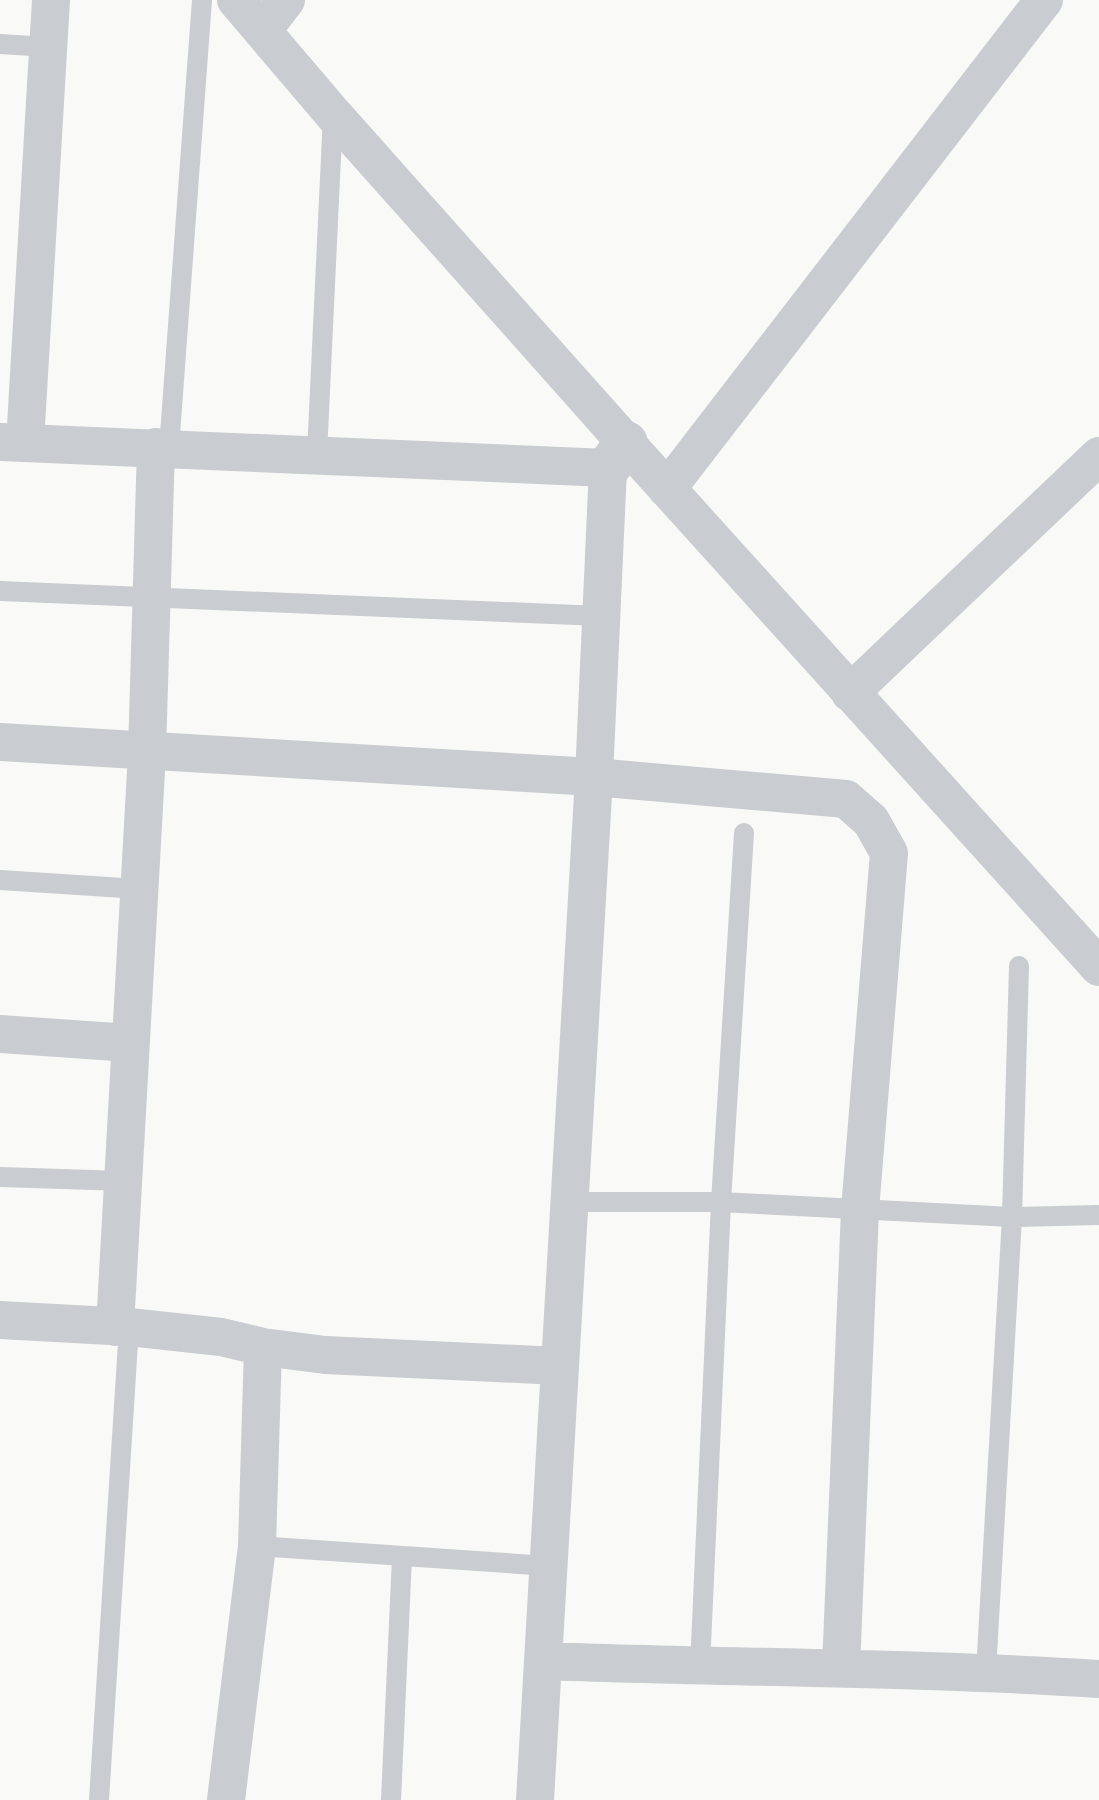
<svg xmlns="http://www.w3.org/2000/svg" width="1099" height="1800" viewBox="0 0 1099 1800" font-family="'Asap Condensed',sans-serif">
  <rect width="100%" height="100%" fill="#f9f9f7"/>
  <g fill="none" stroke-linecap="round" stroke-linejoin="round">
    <path stroke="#c9ccd0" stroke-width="20" d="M 0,44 L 48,47
      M 169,448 L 202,0
      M 317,454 L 333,115
      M 0,591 L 601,616
      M 0,880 L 139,889
      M 0,1177 L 123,1181
      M 570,1202 L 721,1202 L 1012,1217 L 1099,1215
      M 257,1546 L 549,1566
      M 700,1667 L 721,1202 L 744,833
      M 986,1672 L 1012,1217 L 1019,966
      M 99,1800 L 129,1327
      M 391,1800 L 402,1557"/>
    <path stroke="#c9ccd0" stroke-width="38" d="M 236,0 L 333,114 L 626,443 L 1099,967
      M 263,30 L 286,0
      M 0,442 L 608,468 L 594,777 L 535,1800
      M 25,443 L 51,0
      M 667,489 L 1044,0
      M 850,693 L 1099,456
      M 0,742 L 594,777 L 846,799 L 871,821 L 889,853 L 860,1210 L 841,1668
      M 0,1034 L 130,1043
      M 0,1320 L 129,1327 L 221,1337 L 263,1347 L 325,1355 L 560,1366
      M 115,1327 L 147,753 L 156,447
      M 543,1661 C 729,1668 914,1667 1099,1679
      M 226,1800 L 257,1546 L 263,1347"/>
    <path stroke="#c9ccd0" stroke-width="44" d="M 608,468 L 626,443"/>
  </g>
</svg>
